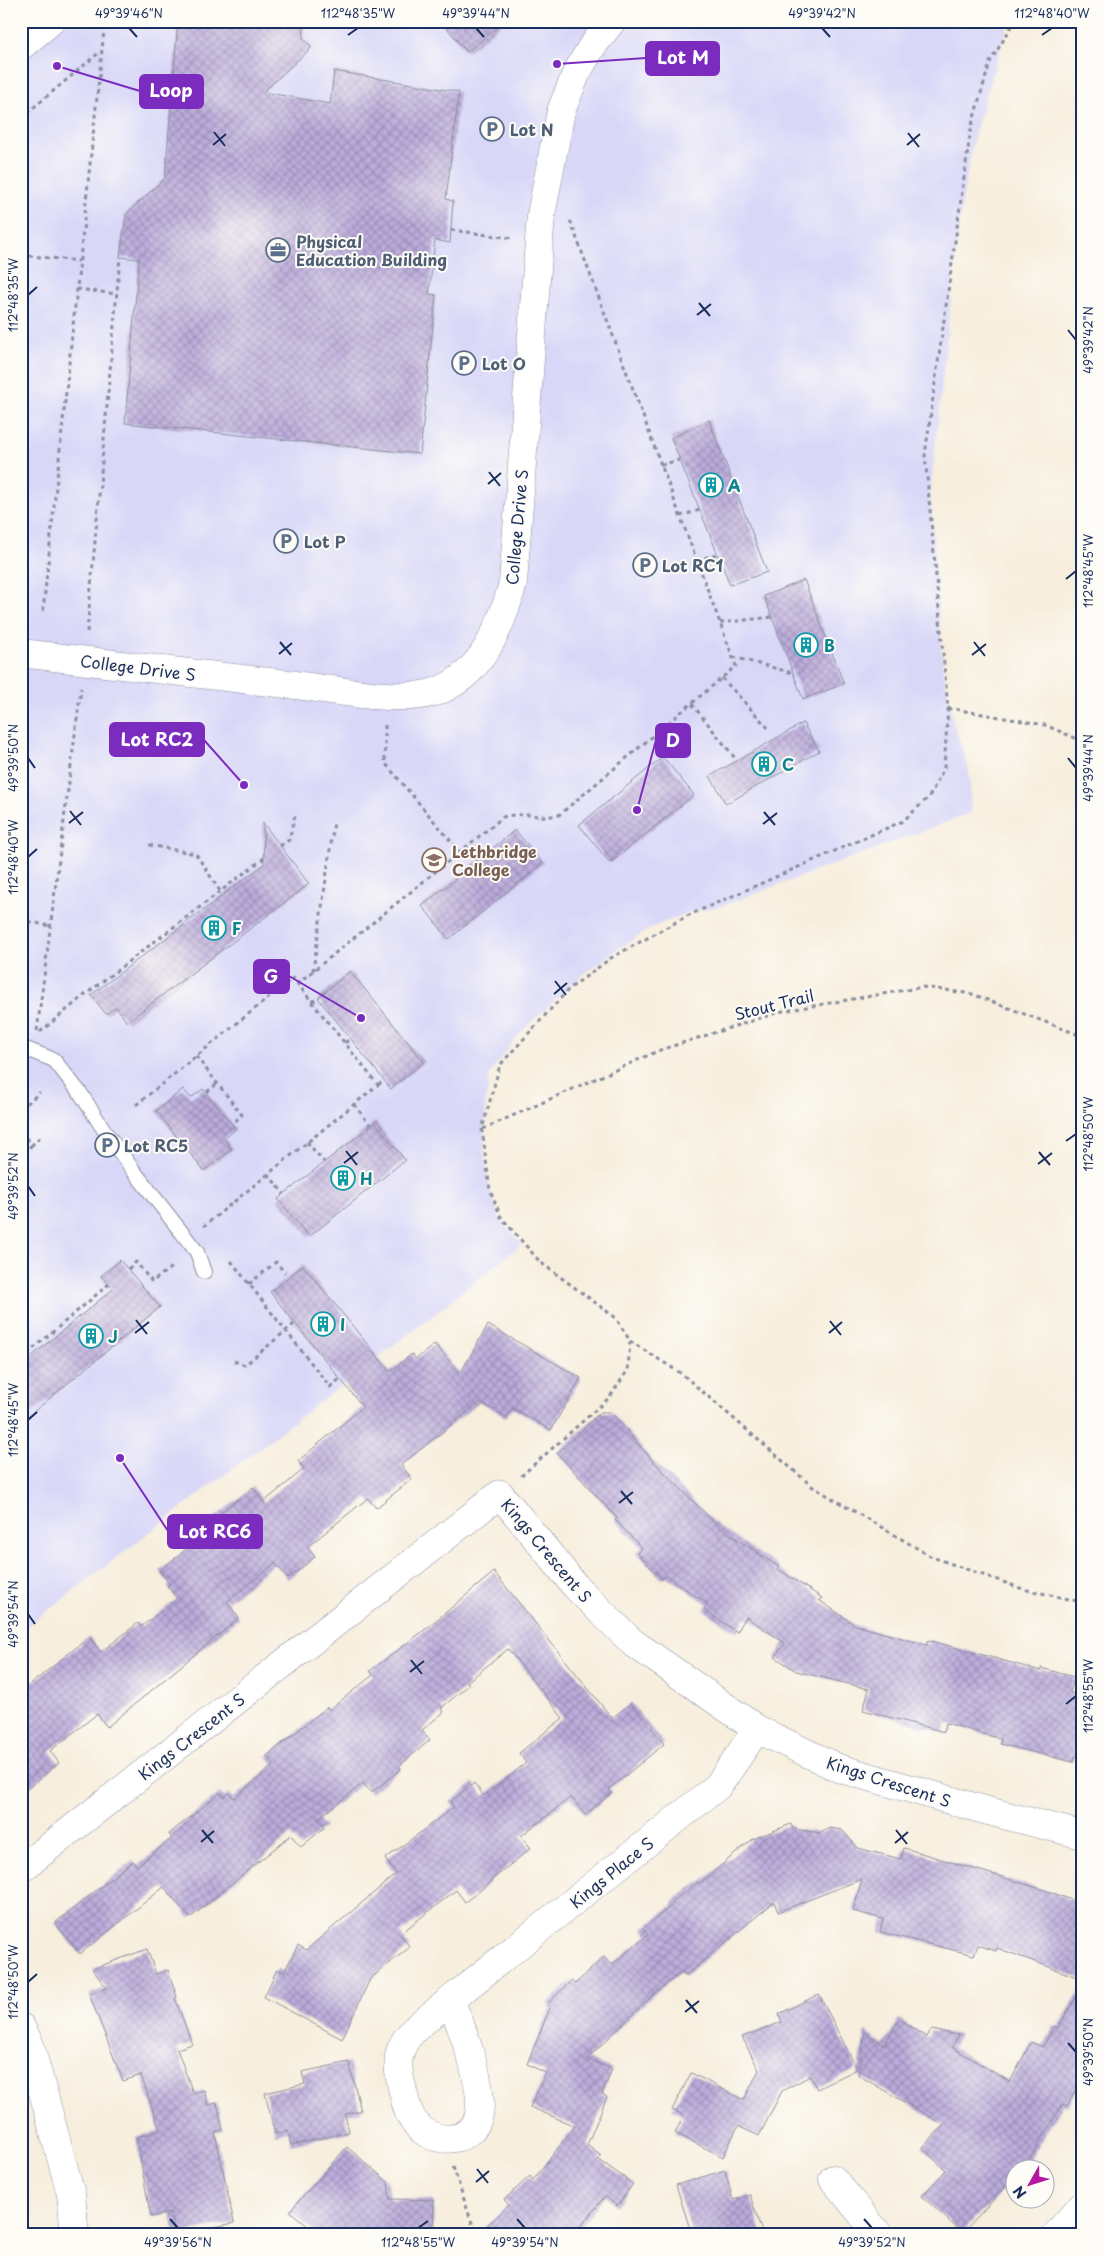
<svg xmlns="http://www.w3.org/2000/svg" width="1103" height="2256" viewBox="0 0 1103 2256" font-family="'Playpen Sans',sans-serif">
  <defs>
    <pattern id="building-cross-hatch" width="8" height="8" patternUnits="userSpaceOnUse" patternTransform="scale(1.25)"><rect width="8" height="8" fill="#bcacdb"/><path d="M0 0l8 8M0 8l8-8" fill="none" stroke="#988cb5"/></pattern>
  </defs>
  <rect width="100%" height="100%" fill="#fdfcf7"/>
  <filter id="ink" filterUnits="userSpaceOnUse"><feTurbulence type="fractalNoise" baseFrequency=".02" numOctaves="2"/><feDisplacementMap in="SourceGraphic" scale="10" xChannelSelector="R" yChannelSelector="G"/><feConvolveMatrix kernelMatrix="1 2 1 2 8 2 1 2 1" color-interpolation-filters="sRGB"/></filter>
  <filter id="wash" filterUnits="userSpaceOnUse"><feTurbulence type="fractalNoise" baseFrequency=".0096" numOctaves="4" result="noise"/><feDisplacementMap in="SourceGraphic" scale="20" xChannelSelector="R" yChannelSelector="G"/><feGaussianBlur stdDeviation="1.12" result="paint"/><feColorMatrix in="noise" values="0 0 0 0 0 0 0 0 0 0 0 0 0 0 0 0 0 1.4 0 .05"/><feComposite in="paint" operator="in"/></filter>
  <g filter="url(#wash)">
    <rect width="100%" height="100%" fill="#f7eedd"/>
    <path fill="#d8d7f8" d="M 21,21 L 1011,21 L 1008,24 L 975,132 L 961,206 L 930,495 L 943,668 L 954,724 L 969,769 L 971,813 L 722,906 L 690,912 L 653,927 L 615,951 L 576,980 L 518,1035 L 490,1073 L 485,1108 L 484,1152 L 490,1190 L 500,1219 L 522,1244 L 441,1309 L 21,1631 Z"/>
    <g id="blocks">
      <path fill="url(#building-cross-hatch)" d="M 178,21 L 305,21 L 303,38 L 312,47 L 263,92 L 330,104 L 334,71 L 459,92 L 446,199 L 453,201 L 450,243 L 435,240 L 429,294 L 436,295 L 420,454 L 125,423 L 139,259 L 120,257 L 126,214 L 165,178 Z
        M 441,21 L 505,21 L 467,52 Z
        M 709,420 L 767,572 L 730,585 L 671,438 Z
        M 804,580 L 844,684 L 803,699 L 764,596 Z
        M 803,723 L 819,751 L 726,804 L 710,776 Z
        M 663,757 L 694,795 L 610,863 L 579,825 Z
        M 263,823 L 309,884 L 127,1022 L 116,1007 L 106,1014 L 91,995 L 264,864 Z
        M 515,830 L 543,863 L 449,939 L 422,906 Z
        M 350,971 L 424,1062 L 391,1089 L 318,998 Z
        M 183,1089 L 191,1098 L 203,1089 L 236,1129 L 224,1138 L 232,1149 L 204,1171 L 156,1111 Z
        M 375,1122 L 405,1160 L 309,1237 L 278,1199 Z
        M 120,1260 L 160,1307 L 21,1422 L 21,1365 L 113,1289 L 101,1276 Z
        M 303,1265 L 390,1372 L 412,1354 L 416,1359 L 435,1344 L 460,1374 L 488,1325 L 581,1378 L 551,1430 L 512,1408 L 506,1417 L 480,1402 L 401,1465 L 412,1479 L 376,1508 L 368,1498 L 307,1547 L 315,1557 L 288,1579 L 275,1563 L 227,1602 L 239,1618 L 107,1727 L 97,1714 L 50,1751 L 59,1763 L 21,1794 L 21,1692 L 89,1637 L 101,1652 L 138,1623 L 141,1627 L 177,1599 L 167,1586 L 170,1584 L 159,1571 L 208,1532 L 203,1527 L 253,1487 L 264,1502 L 304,1469 L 298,1461 L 363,1407 L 270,1292 Z
        M 601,1412 L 611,1412 L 653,1461 L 719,1527 L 779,1567 L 778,1569 L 822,1598 L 819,1600 L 855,1625 L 927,1645 L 928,1640 L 1041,1671 L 1041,1668 L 1074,1677 L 1070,1693 L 1082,1696 L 1082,1740 L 1077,1757 L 1075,1756 L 1073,1762 L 1000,1744 L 1001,1739 L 946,1723 L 944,1732 L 863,1710 L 869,1689 L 796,1671 L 775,1657 L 785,1643 L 746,1617 L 737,1632 L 704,1610 L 708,1604 L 666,1576 L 662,1579 L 637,1553 L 642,1548 L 615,1520 L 617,1518 L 557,1453 Z
        M 494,1572 L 612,1718 L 631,1703 L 664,1744 L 609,1789 L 612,1793 L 585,1815 L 571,1797 L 521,1836 L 531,1848 L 490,1881 L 491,1882 L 465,1902 L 456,1890 L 400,1934 L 410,1947 L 370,1979 L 342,2039 L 264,1997 L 277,1969 L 284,1972 L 298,1945 L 306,1950 L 396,1874 L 385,1859 L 454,1807 L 450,1802 L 474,1783 L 484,1796 L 526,1763 L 519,1753 L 563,1718 L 508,1649 L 467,1682 L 469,1685 L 441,1708 L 444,1712 L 422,1730 L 430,1740 L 399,1766 L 401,1769 L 371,1793 L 363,1783 L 318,1819 L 325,1827 L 301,1847 L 291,1835 L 190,1918 L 164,1887 L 80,1954 L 55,1923 L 133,1861 L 137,1866 L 172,1838 L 169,1834 L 220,1793 L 224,1797 L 229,1793 L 234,1798 L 274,1765 L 267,1756 L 327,1707 L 329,1710 L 373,1675 L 370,1671 L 427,1628 Z
        M 791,1824 L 793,1829 L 821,1833 L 829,1828 L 842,1830 L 858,1848 L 901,1859 L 904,1848 L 1045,1890 L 1082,1904 L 1082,1979 L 997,1948 L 996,1951 L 978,1945 L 974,1955 L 880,1932 L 883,1919 L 853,1911 L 862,1879 L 778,1912 L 774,1902 L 685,1976 L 681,1972 L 653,1995 L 587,2059 L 612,2069 L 602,2094 L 607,2097 L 587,2145 L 601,2156 L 598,2159 L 633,2184 L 617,2206 L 605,2196 L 574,2235 L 477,2235 L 509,2205 L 504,2200 L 530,2176 L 533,2180 L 575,2126 L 530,2107 L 546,2073 L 527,2064 L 550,2008 L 547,2004 L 571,1981 L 575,1984 L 604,1957 L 611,1965 L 648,1935 L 643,1928 L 674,1904 L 672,1902 L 698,1882 L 700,1883 L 753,1839 Z
        M 147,1949 L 156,1974 L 168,1970 L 177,1997 L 175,1998 L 192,2044 L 177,2049 L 193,2093 L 204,2090 L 208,2105 L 217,2103 L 223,2130 L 215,2132 L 234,2223 L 175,2235 L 171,2213 L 151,2217 L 136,2137 L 160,2131 L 141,2075 L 123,2081 L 89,1994 L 107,1988 L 92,1969 Z
        M 1082,1987 L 1082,2078 L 1067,2106 L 1063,2104 L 1026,2165 L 1022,2168 L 1016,2168 L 1016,2176 L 962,2233 L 922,2196 L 946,2170 L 922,2148 L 944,2125 L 858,2075 L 865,2032 L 884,2045 L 899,2019 L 927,2037 L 931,2030 L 959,2035 L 952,2047 L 1010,2082 L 1031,2042 L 1043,2047 L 1054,2026 L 1058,2028 Z
        M 819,1994 L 857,2069 L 817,2089 L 810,2076 L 782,2091 L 759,2136 L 738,2126 L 723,2157 L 675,2133 L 684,2115 L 672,2110 L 691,2073 L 744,2100 L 759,2070 L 742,2037 L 782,2022 L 779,2014 Z
        M 349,2062 L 361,2111 L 345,2114 L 349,2132 L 291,2145 L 288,2131 L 275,2134 L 265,2093 L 305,2084 L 302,2072 Z
        M 347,2147 L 388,2182 L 390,2199 L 434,2200 L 433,2235 L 318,2235 L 290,2211 Z
        M 725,2170 L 733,2200 L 750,2195 L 763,2235 L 692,2235 L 676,2185 Z"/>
    </g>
  </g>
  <g filter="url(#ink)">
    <use href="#blocks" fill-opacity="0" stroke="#898e9e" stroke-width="1"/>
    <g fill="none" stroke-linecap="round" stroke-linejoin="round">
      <g stroke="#898e9e" stroke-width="16">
        <path id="lane" d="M 21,1047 L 54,1060 L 81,1094 L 106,1133 L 133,1170 L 197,1252 L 204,1272"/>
      </g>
      <g stroke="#898e9e" stroke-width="29">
        <path id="street" d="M 21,653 C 113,664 204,675 296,685 C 332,690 402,703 435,692 C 482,676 501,627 513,583 L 541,215 L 561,111 L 576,74 L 591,48 L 612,21
          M 21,1869 L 500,1494 L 576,1587 L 632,1642 L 757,1729 L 838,1768 L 988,1811 L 1082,1835
          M 450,2001 C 462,2026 485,2088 479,2115 C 472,2145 431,2145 415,2123 C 407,2113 405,2100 402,2087 C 395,2061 397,2045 418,2026 L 718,1786 L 757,1729
          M 21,2027 L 30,2045 L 71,2194 L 75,2235
          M 833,2179 L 879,2235
          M 1056,2235 L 1082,2205"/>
      </g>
      <g stroke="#898e9e" stroke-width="29">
        <path id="secondary" d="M 21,46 L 51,21"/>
      </g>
      <path stroke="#898e9e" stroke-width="3" stroke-dasharray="4 4" stroke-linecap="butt" d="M 21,118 L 101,51
        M 451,230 L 512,238
        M 21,255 L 79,261
        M 77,289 L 117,294
        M 661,465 L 679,460
        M 680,516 L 700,510
        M 697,560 L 718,554
        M 43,611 L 105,21
        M 720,623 L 772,617
        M 87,632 L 120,257
        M 733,657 L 793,673
        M 722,678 L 771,731
        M 692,704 L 735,758
        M 948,708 L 1045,725 L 1082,741
        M 385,725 L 385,763 L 460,852
        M 149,845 L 196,854 L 220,891
        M 280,846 L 289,840 L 295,816
        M 21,920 L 51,926
        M 313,971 L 334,822
        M 297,984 L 503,817 C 526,811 539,819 559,815 L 736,666 L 570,220
        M 312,1002 L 318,998
        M 37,1031 L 81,688
        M 40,1032 L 86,994 L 264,858
        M 345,1043 L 350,1038
        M 196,1056 L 242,1115 L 232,1124
        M 378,1085 L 384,1080
        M 207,1092 L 218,1083
        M 354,1104 L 370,1125
        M 136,1105 L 293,978 L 378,1085 L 204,1226
        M 21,1109 L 40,1092
        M 483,1129 L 660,1050 L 783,1011 L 923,987 L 972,994 L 1082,1036
        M 21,1132 L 32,1145 L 41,1136
        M 307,1142 L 324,1162
        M 23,1153 L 32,1145
        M 268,1174 L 284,1194
        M 231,1261 L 330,1387 L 340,1379
        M 128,1269 L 136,1262 L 152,1282 L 174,1265
        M 249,1284 L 276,1262 L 285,1273
        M 630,1341 L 682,1374 L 813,1487 L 932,1557 L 1023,1589 L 1082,1602
        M 21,1359 L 109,1284
        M 234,1361 L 245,1365 L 294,1324
        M 521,1476 L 609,1398 L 628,1370 L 630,1341 L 616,1318 L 540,1262 L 501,1217 L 490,1190 L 482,1129 L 500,1065 L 569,989 L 611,958 L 687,916 L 903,821 L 929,797 L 944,768 L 948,708 L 925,455 L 971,128 L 990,62 L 1015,21
        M 453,2167 L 476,2235"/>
      <use href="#lane" stroke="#fff" stroke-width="14"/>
      <use href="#street" stroke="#fff" stroke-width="28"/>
      <use href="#secondary" stroke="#fff" stroke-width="28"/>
    </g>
  </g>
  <path fill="none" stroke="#1b2f5e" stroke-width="2" d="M 129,28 L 137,37M 476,28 L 484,37M 822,28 L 830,37M 348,35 L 358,28M 1042,35 L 1052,28M 214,132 L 225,146M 908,133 L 919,147M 213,145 L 226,134M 907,145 L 920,134M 28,295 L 37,287M 699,303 L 710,316M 697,315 L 711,304M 1068,330 L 1076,340M 489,472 L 500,486M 488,484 L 501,473M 1066,579 L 1076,571M 280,642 L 291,655M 974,642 L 985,656M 279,654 L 292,643M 972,655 L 986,644M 28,758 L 35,768M 1068,758 L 1076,768M 70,811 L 81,825M 764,812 L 775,825M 69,823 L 83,812M 763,824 L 777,813M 28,857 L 37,849M 555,981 L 566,995M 554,994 L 567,983M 1066,1141 L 1076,1134M 346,1151 L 357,1165M 1039,1152 L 1050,1165M 344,1163 L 358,1152M 1038,1164 L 1052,1153M 28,1186 L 35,1196M 136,1320 L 147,1334M 830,1321 L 841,1335M 135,1333 L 149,1322M 829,1333 L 842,1322M 28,1420 L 37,1412M 621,1491 L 632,1504M 619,1503 L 633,1492M 28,1614 L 35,1624M 411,1660 L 422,1674M 410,1672 L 424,1661M 1066,1704 L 1076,1696M 202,1830 L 213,1843M 896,1830 L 907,1844M 201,1842 L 214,1831M 895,1843 L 908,1832M 28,1982 L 37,1974M 686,2000 L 697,2013M 685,2012 L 699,2001M 1068,2043 L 1076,2052M 477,2169 L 488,2183M 476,2182 L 489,2171M 170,2219 L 178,2228M 517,2219 L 525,2228M 864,2219 L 872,2228M 418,2228 L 428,2221"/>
  <defs>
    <g id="parking-ring" transform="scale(1.25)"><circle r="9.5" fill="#fdfcf7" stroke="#5c6f8a" stroke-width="1.5"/><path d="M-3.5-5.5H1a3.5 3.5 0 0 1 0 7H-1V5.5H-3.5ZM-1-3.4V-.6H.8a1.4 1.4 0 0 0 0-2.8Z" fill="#5c6f8a"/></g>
    <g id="office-ring" transform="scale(1.25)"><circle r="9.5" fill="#fdfcf7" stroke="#5c6f8a" stroke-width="1.5"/><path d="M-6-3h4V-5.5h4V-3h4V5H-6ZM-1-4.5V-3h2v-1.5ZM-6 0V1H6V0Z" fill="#5c6f8a"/></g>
    <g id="building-ring" transform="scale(1.25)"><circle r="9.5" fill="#fdfcf7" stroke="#0f9aa8" stroke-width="1.5"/><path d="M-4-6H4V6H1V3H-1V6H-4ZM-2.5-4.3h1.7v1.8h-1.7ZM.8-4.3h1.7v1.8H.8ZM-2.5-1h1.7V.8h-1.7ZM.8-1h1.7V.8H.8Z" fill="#0f9aa8"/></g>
    <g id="university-ring" transform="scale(1.25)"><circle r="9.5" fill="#fdfcf7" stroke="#8d6e63" stroke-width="1.5"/><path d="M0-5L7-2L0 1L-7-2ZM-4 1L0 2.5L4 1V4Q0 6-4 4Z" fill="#8d6e63"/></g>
  </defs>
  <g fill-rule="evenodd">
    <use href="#parking-ring" x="492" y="129"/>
    <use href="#office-ring" x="278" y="250"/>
    <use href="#parking-ring" x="464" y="363"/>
    <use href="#building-ring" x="711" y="485"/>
    <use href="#parking-ring" x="286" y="541"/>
    <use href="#parking-ring" x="645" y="565"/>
    <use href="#building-ring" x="806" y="645"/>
    <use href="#building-ring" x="764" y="764"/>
    <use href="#university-ring" x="434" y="860"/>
    <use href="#building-ring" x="214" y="928"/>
    <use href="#parking-ring" x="107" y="1145"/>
    <use href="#building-ring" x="343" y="1178"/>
    <use href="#building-ring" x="323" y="1324"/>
    <use href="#building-ring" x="91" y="1336"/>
  </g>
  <g text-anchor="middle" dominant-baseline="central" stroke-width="4" stroke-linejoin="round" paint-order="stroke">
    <g font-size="16" font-weight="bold" fill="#4e5e75" stroke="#fdfcf7" text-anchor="start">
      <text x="510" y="129">Lot N</text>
      <text x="296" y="241">Physical<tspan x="296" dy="18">Education Building</tspan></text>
      <text x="482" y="363">Lot O</text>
      <text x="304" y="541">Lot P</text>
      <text x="662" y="565">Lot RC1</text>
      <text x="124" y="1145">Lot RC5</text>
    </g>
    <g font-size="16" font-weight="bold" fill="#0d838f" stroke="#fdfcf7" text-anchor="start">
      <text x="728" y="485">A</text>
      <text x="824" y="645">B</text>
      <text x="782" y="764">C</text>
      <text x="232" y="928">F</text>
      <text x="360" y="1178">H</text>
      <text x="340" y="1324">I</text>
      <text x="108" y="1336">J</text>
    </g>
    <g font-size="16" fill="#1b2f5e" stroke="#fdfcf7">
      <text transform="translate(516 527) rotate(-85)">College Drive S</text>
      <text transform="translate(138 667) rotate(7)">College Drive S</text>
      <text transform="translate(774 1004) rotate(-14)">Stout Trail</text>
      <text transform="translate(547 1550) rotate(50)">Kings Crescent S</text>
      <text transform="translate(191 1736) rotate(-38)">Kings Crescent S</text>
      <text transform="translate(889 1781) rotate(18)">Kings Crescent S</text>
      <text transform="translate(611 1872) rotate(-39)">Kings Place S</text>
    </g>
    <g font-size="16" font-weight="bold" fill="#785e54" stroke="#fdfcf7" text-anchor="start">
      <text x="452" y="851">Lethbridge<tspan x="452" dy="18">College</tspan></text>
    </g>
  </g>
  <path fill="none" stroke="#7b2cbf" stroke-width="2" d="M557 64L646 58M57 66L140 91M244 785L204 740M637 810L656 740M361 1018L289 976M120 1458L168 1531"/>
  <g fill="#7b2cbf" stroke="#fdfcf7" stroke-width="2">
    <circle cx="557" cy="64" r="5"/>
    <circle cx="57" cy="66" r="5"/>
    <circle cx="244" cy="785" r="5"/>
    <circle cx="637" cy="810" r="5"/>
    <circle cx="361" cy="1018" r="5"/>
    <circle cx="120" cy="1458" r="5"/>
  </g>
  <g fill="#7b2cbf" stroke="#7b2cbf" stroke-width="2">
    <rect x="646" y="42" width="73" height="33" rx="5"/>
    <rect x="140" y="75" width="63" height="33" rx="5"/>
    <rect x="110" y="723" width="94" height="33" rx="5"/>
    <rect x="656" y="724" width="34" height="33" rx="5"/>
    <rect x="254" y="960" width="35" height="33" rx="5"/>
    <rect x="168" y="1515" width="94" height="33" rx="5"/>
  </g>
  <g font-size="18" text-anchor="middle" font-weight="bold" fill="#fff">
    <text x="683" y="64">Lot M</text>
    <text x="171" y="97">Loop</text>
    <text x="157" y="746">Lot RC2</text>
    <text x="673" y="747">D</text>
    <text x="271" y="983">G</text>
    <text x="215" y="1538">Lot RC6</text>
  </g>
  <rect width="1103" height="2256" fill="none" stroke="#fdfcf7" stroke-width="55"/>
  <g transform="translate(1030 2184) rotate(231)"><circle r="24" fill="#fdfcf7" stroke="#a3aaba"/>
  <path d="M0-4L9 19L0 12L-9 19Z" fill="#b5179e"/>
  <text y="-8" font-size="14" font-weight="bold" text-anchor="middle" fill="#1b2f5e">N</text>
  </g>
  <rect x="28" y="28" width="1048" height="2200" fill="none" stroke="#1b2f5e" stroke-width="2"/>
  <g font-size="12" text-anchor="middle" fill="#1b2f5e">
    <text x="129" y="18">49°39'46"N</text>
    <text x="358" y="18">112°48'35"W</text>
    <text x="476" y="18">49°39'44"N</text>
    <text x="822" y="18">49°39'42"N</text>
    <text x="1052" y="18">112°48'40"W</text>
    <text transform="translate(14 295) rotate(-90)" y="4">112°48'35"W</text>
    <text transform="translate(1089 340) rotate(-90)" y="4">49°39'42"N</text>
    <text transform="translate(1089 571) rotate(-90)" y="4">112°48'45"W</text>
    <text transform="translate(14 758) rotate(-90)" y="4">49°39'50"N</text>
    <text transform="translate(1089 768) rotate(-90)" y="4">49°39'44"N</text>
    <text transform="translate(14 857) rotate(-90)" y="4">112°48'40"W</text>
    <text transform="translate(1089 1134) rotate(-90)" y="4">112°48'50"W</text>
    <text transform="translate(14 1186) rotate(-90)" y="4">49°39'52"N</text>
    <text transform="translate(14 1420) rotate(-90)" y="4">112°48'45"W</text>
    <text transform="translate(14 1614) rotate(-90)" y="4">49°39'54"N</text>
    <text transform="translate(1089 1696) rotate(-90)" y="4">112°48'55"W</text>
    <text transform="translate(14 1982) rotate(-90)" y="4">112°48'50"W</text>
    <text transform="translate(1089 2052) rotate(-90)" y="4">49°39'50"N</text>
    <text x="178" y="2247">49°39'56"N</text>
    <text x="418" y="2247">112°48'55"W</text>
    <text x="525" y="2247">49°39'54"N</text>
    <text x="872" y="2247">49°39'52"N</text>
  </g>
</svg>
